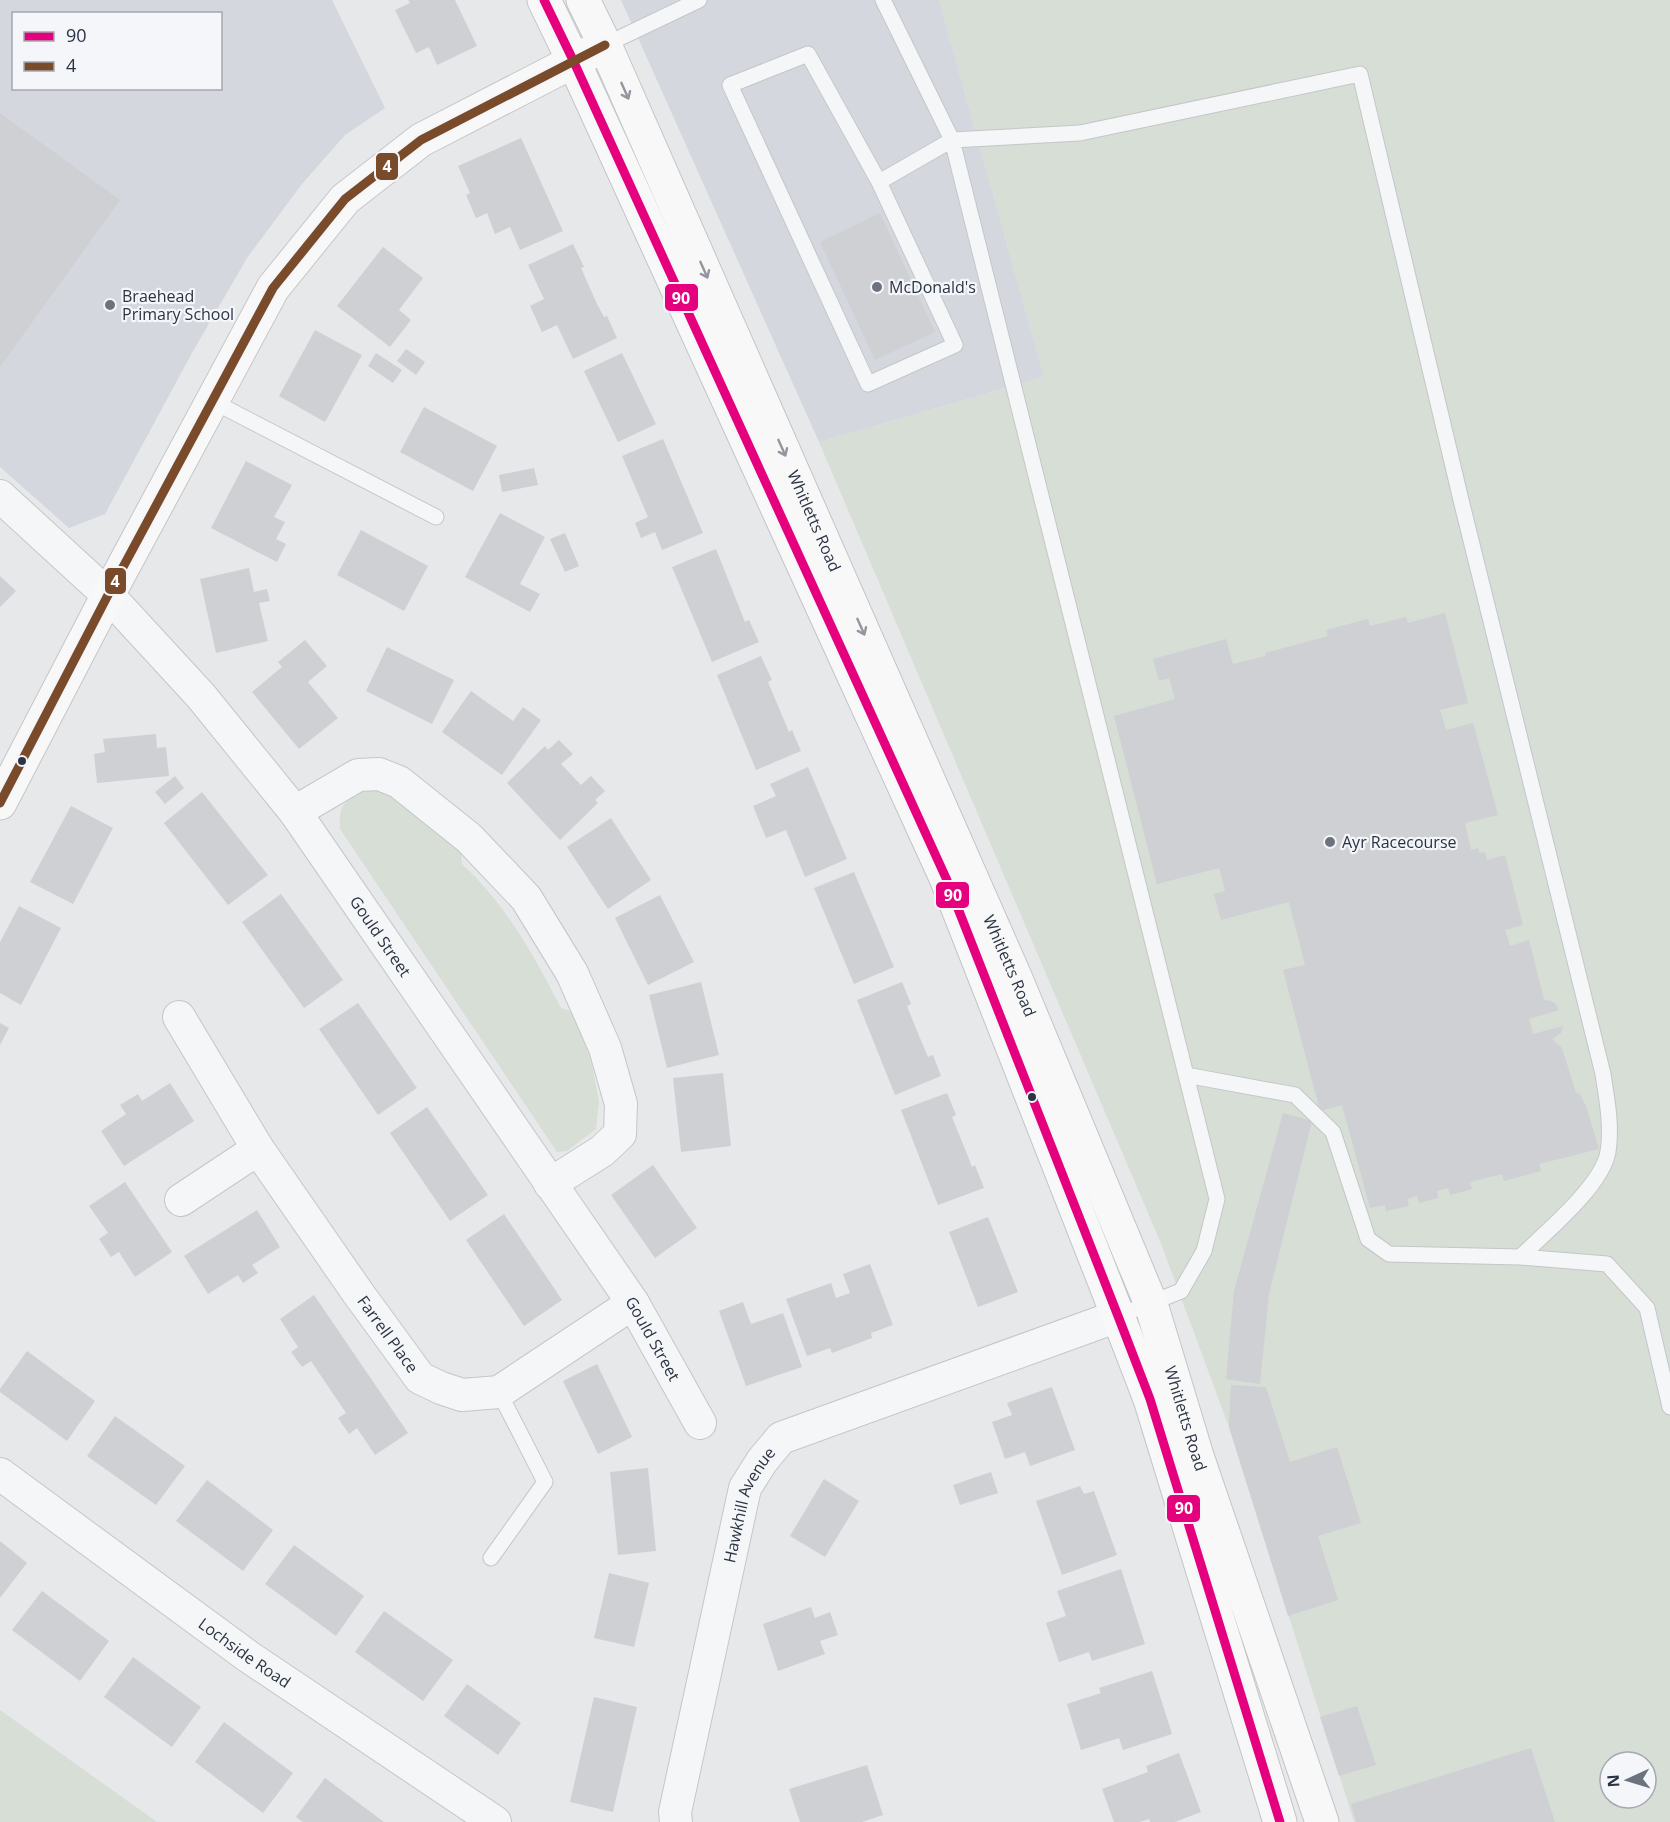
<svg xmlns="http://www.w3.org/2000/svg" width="1670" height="1822" viewBox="0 0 1670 1822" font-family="'Open Sans',sans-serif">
  <rect width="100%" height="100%" fill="#e6e8ea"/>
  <path fill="#d4d7dd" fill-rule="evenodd" d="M 0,0 L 332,0 L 385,108 L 345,135 L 302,184 L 247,258 L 192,353 L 105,514 L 69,528 L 0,467 ZM 14,14 L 220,14 L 220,88 L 14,88 Z
    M 621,0 L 939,0 L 1044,377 L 819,442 Z"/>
  <path fill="#d6ded6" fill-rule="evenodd" d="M 939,0 L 1670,0 L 1670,1822 L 1354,1822 L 1229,1427 L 1160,1241 L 819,442 L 1044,377 ZM 1610,1762 L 1646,1762 L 1646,1798 L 1610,1798 Z
    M 370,788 L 383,788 L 461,846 L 462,864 C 507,906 533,954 561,1008 L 576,1013 L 592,1065 L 599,1101 L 596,1129 L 567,1151 L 557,1152 L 340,829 C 338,801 348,800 370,788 Z
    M 0,1710 L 157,1822 L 0,1822 Z"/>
  <path fill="#ced0d3" d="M 408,0 L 455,0 L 477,46 L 437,65 L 429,47 L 416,53 L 395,10 L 410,3 Z
    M 0,113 L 120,200 L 0,367 Z
    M 521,138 L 563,231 L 520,250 L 510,227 L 495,234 L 487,213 L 476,218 L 466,195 L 470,193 L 458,166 Z
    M 880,213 L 935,332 L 875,360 L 820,242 Z
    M 573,244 L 584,267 L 581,268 L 597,304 L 604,317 L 607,316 L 617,338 L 573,359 L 557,325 L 542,332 L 530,306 L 544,299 L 528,265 Z
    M 383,247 L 423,278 L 399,310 L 411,320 L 390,347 L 337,306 Z
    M 315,330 L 362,355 L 325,422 L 279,396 Z
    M 406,349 L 425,362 L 416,375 L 397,361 Z
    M 376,353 L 402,370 L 393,383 L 368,366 Z
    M 622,353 L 656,424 L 618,442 L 584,371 Z
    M 424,407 L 497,446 L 473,491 L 400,452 Z
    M 663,439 L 703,533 L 662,550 L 655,532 L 641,538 L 635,523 L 648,517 L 622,456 Z
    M 246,461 L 292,485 L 274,517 L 285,522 L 276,539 L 286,544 L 277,562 L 211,528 Z
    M 534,468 L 538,485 L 502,492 L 499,475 Z
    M 500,513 L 545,537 L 520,584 L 540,594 L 530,612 L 465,577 Z
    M 361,530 L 428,566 L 404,611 L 337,575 Z
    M 565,533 L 579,566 L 565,572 L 550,539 Z
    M 716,549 L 745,622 L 749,620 L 759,642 L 712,662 L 672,567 Z
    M 249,568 L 254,592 L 267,589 L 270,601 L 259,603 L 268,641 L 216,653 L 200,579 Z
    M 0,576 L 16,591 L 0,607 Z
    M 1445,613 L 1468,703 L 1440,710 L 1446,730 L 1473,723 L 1498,815 L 1465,823 L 1471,850 L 1478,848 L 1479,853 L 1485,852 L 1487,860 L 1505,855 L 1523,925 L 1505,930 L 1510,946 L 1529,940 L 1544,1000 L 1552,1001 L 1556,1004 L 1559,1010 L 1529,1019 L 1533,1034 L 1563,1026 L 1561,1033 L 1552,1039 L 1562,1048 L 1576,1093 L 1580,1094 L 1586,1106 L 1599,1149 L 1539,1164 L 1541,1171 L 1504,1181 L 1502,1174 L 1470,1182 L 1472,1189 L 1450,1195 L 1448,1188 L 1437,1191 L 1438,1198 L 1419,1203 L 1417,1196 L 1407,1199 L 1409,1206 L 1386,1211 L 1385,1205 L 1370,1208 L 1342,1105 L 1320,1111 L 1283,970 L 1305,965 L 1289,902 L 1221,920 L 1214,894 L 1225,891 L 1219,868 L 1157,884 L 1114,716 L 1175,699 L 1169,678 L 1159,681 L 1153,659 L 1226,639 L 1233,664 L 1266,656 L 1265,653 L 1328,636 L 1326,630 L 1368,619 L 1370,626 L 1406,617 L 1408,623 Z
    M 305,640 L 327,666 L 308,682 L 338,718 L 299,749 L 252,692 L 282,667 L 278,662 Z
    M 387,647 L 454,680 L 432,724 L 366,691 Z
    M 761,656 L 772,680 L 768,682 L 789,732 L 792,730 L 801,751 L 756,770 L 717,675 Z
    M 471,691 L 513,721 L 523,707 L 541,720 L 502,775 L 442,732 Z
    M 156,734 L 157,748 L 166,747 L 169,776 L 97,783 L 94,754 L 105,752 L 103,739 Z
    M 559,740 L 573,754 L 561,764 L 581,785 L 591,776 L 605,791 L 595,800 L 598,803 L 560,840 L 507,783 L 545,746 L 548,750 Z
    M 808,767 L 847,859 L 805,877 L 786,830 L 766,838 L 753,806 L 776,796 L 770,784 Z
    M 175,776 L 184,788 L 165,804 L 155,792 Z
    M 202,792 L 268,875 L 228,905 L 164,823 Z
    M 71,806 L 113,828 L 73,904 L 30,882 Z
    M 611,818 L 651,880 L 608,909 L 567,847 Z
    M 854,872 L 894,967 L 854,984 L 814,888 Z
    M 281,894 L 343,980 L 304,1008 L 242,922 Z
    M 660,895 L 694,962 L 648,985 L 615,918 Z
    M 19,906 L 61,928 L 21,1005 L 0,993 L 0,942 Z
    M 701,982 L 719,1055 L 667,1068 L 649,995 Z
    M 902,982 L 911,1004 L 907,1006 L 917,1031 L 928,1057 L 933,1055 L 941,1076 L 895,1095 L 857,1000 Z
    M 358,1003 L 417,1088 L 378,1115 L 319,1029 Z
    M 0,1023 L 9,1028 L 0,1045 Z
    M 723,1073 L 731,1146 L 681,1152 L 673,1078 Z
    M 170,1083 L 194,1121 L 124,1166 L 101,1131 L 126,1114 L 120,1105 L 138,1094 L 142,1101 Z
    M 947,1093 L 956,1115 L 952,1117 L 967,1154 L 972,1167 L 975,1165 L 984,1188 L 938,1205 L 901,1110 Z
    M 427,1107 L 488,1195 L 450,1221 L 390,1133 Z
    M 1283,1113 L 1312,1121 L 1269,1294 L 1260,1384 L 1226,1379 L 1234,1291 Z
    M 653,1165 L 697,1228 L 655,1258 L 611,1195 Z
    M 125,1182 L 172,1252 L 135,1277 L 119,1252 L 111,1257 L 99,1239 L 108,1233 L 89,1206 Z
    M 257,1210 L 280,1247 L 252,1265 L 258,1273 L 243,1283 L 238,1275 L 208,1294 L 184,1256 Z
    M 504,1214 L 562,1300 L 524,1326 L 466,1240 Z
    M 988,1217 L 1018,1292 L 978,1307 L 949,1232 Z
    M 870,1264 L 893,1325 L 871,1333 L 872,1338 L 832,1353 L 830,1348 L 807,1356 L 786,1299 L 831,1283 L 836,1298 L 850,1293 L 843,1274 Z
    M 314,1295 L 408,1433 L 375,1455 L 357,1428 L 349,1434 L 338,1418 L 346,1413 L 311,1361 L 302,1367 L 291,1352 L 298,1347 L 280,1319 Z
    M 743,1302 L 751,1324 L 783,1313 L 802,1367 L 746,1386 L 719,1311 Z
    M 27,1351 L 95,1401 L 67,1441 L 0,1392 L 0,1389 Z
    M 597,1364 L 632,1437 L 598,1454 L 563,1381 Z
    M 1231,1385 L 1266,1387 L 1290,1462 L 1337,1447 L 1361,1523 L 1318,1536 L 1338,1600 L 1288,1616 L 1229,1427 Z
    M 1052,1387 L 1075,1450 L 1030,1466 L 1025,1452 L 1005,1459 L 992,1422 L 1012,1415 L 1007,1403 Z
    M 115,1416 L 185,1466 L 156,1505 L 87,1456 Z
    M 648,1468 L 656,1551 L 618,1555 L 610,1472 Z
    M 991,1472 L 998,1493 L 960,1505 L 953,1485 Z
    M 824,1479 L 859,1501 L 825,1557 L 790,1536 Z
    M 207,1480 L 273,1530 L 243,1571 L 176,1521 Z
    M 1080,1486 L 1084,1494 L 1094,1491 L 1117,1555 L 1062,1575 L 1036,1501 Z
    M 0,1541 L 27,1563 L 0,1598 Z
    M 294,1545 L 364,1596 L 336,1636 L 265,1584 Z
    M 1121,1569 L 1145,1644 L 1092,1661 L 1089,1652 L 1059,1662 L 1046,1623 L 1066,1616 L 1057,1591 Z
    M 609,1573 L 649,1583 L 634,1647 L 594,1638 Z
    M 42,1591 L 109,1641 L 80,1681 L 12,1630 Z
    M 811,1607 L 815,1618 L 830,1612 L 838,1635 L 820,1641 L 825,1654 L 778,1671 L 763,1624 Z
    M 384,1611 L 453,1660 L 423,1701 L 355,1652 Z
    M 133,1657 L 201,1707 L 172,1747 L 104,1697 Z
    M 1152,1671 L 1172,1734 L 1123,1750 L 1119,1738 L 1081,1750 L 1067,1704 L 1101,1693 L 1099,1688 Z
    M 467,1684 L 521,1723 L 498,1755 L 444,1716 Z
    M 594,1697 L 637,1707 L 613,1812 L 570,1802 Z
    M 1357,1706 L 1376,1765 L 1339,1776 L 1320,1717 Z
    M 224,1722 L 293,1773 L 263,1813 L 195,1762 Z
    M 1531,1748 L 1555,1822 L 1356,1822 L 1351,1804 Z
    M 1179,1753 L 1201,1812 L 1175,1822 L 1150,1822 L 1149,1819 L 1140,1822 L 1114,1822 L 1102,1789 L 1148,1772 L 1146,1766 Z
    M 867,1765 L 883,1815 L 862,1822 L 800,1822 L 789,1789 Z
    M 325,1778 L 384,1822 L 303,1822 L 296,1817 Z"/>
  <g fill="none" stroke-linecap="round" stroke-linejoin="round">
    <g stroke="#c4c6c8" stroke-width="17">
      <path id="lane" d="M 605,45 L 699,0
        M 808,54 L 879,182 L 955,345 L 868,384 L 730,85 Z
        M 879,182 L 952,140 L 883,0
        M 212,401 L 436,517
        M 1186,1075 L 1295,1095 L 1333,1132 L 1368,1239 L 1389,1254 L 1520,1257 L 1607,1264 L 1647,1308 L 1670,1407
        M 1118,1316 L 1181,1291 L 1204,1251 L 1217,1199 L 952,140 L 1080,133 L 1360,74 L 1461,500 L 1603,1074 C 1607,1100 1612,1126 1608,1152 C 1602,1186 1545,1233 1520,1257
        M 491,1558 L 545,1482 L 499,1392"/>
    </g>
    <g stroke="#c4c6c8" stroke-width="34">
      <g id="street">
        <path id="s1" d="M 0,496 L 108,595 L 201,696 L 295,812 L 633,1303 L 700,1423"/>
        <path d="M 295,812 L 358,775 L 379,774 L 399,782 L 469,838 L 526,898 L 572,973 L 605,1048 L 621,1104 L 620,1134 L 602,1151 L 550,1184"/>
        <path id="s2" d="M 179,1017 L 258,1149 L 358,1293 L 420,1378 L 441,1388 L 462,1395 L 499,1392 L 633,1303"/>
        <path d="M 181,1200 L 258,1149"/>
        <path id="s3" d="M 0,1474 L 249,1657 L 495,1822"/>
        <path id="s4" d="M 676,1822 L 675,1812 L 745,1488 L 762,1461 L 781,1438 L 1118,1316"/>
      </g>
    </g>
    <g stroke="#c4c6c8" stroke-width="35">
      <path id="secondary" d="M 0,803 L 108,595 L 273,288 L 345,199 L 421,140 L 605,45"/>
    </g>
    <g stroke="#c2c5c8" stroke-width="35">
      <g id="primary">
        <path d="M 544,0 L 573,60 L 946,878 L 1118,1316 L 1150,1399 L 1280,1822"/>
        <path id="s5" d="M 583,0 L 605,45 L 1016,979 L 1151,1304 L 1197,1456 L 1322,1822"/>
      </g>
    </g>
    <use href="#lane" stroke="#f5f6f7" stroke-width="15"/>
    <use href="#street" stroke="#f5f6f7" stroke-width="32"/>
    <use href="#secondary" stroke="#f8f8f8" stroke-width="33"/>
    <use href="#primary" stroke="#f8f8f8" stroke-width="33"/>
    <g stroke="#f4f6f9" stroke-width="14">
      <path id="bus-1" d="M 544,0 L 573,60 L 946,878 L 1118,1316 L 1150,1399 L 1280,1822"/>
    </g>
    <g stroke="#f4f6f9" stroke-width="14">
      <path id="bus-2" d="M 0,803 L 108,595 L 273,288 L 345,199 L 421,140 L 605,45"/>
    </g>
    <use href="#bus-1" stroke="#e5007d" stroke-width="9"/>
    <use href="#bus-2" stroke="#7a4b2a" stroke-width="9"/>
  </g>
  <defs><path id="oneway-shaft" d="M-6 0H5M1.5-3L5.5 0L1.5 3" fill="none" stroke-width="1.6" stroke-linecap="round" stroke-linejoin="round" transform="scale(1.5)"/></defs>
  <g stroke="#92969e">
    <use href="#oneway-shaft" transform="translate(625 91) rotate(66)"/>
    <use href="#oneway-shaft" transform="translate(704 270) rotate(66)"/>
    <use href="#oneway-shaft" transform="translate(782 448) rotate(66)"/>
    <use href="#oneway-shaft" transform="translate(861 627) rotate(66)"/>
  </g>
  <g fill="#6c737f" stroke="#f4f6f9" stroke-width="2">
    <circle cx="877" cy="287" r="6"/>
    <circle cx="110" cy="305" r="6"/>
    <circle cx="1330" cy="842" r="6"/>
  </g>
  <g fill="#2b3445" stroke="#f4f6f9" stroke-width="2">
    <circle cx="22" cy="761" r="5"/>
    <circle cx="1032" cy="1097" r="5"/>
  </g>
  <g text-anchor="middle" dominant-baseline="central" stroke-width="4.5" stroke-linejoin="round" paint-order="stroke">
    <g font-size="16" fill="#2b3445" stroke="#f4f6f9" text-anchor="start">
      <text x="889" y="287">McDonald's</text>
      <text x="122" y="296">Braehead<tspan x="122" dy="18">Primary School</tspan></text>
      <text x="1342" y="842">Ayr Racecourse</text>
    </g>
    <g font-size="16" fill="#2b3445" stroke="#f4f6f9">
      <text stroke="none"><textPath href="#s5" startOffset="570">Whitletts Road</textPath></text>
      <text stroke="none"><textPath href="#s1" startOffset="584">Gould Street</textPath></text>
      <text stroke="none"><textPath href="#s5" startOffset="1056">Whitletts Road</textPath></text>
      <text stroke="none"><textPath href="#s2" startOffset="380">Farrell Place</textPath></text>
      <text stroke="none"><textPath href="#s1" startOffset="1070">Gould Street</textPath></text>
      <text stroke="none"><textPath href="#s5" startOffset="1542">Whitletts Road</textPath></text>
      <text stroke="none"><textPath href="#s4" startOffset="327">Hawkhill Avenue</textPath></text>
      <text stroke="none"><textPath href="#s3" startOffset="303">Lochside Road</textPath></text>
    </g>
  </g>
  <g stroke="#f4f6f9" stroke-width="2">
    <rect x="375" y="152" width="24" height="29" rx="6" fill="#7a4b2a"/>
    <rect x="664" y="283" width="35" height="29" rx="6" fill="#e5007d"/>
    <rect x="104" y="567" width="23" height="28" rx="6" fill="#7a4b2a"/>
    <rect x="935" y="881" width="35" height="28" rx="6" fill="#e5007d"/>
    <rect x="1166" y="1494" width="35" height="29" rx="6" fill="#e5007d"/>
  </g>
  <g font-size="16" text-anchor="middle" font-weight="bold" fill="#fff">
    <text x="387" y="172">4</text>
    <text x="681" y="304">90</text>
    <text x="115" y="587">4</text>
    <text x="953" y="901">90</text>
    <text x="1184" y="1514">90</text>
  </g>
  <rect x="12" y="12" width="210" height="78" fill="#f4f6f9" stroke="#a4a8b1" stroke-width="1.5"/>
  <rect x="24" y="32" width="30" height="9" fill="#e5007d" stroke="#a4a8b1" stroke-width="1.5"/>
  <text x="66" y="42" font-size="18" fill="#2b3445">90</text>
  <rect x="24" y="62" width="30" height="9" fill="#7a4b2a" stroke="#a4a8b1" stroke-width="1.5"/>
  <text x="66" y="72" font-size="18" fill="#2b3445">4</text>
  <g transform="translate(1628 1780) rotate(266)"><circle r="28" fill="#f4f6f9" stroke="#a4a8b1" stroke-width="1.5"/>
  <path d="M0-4.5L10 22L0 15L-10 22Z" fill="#6c737f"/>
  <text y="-9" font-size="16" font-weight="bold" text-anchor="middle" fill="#2b3445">N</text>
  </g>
</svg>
